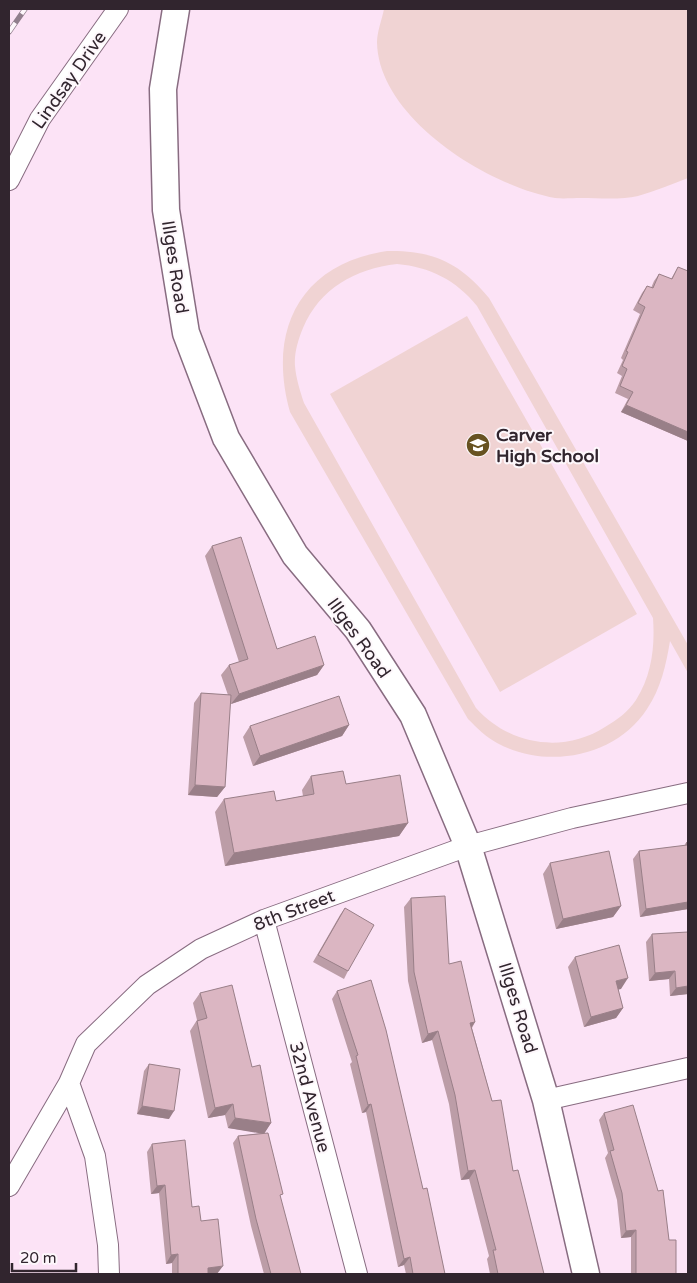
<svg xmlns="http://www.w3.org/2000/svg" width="697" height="1283" viewBox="0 0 697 1283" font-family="'Varela Round',sans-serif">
  <rect width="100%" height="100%" fill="#fce3f6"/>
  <path fill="#f0d3d3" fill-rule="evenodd" d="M 384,9 L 688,9 L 688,178 C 672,184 655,191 638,196 C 621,200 599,198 581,198 C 573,198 563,199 555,198 C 488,186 378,118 377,42 C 377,32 382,19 384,9 Z
    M 387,251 C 433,250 460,263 489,298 L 688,645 L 688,673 L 670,641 C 666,665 661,688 647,709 C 616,757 547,770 497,743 C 486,737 477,728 468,719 L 290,412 C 267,330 300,264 387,251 ZM 397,264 C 430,267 456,280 477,306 L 653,618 C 655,646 652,675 636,700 C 628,712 617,720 605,727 C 563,754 509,745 476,708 L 304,403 C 300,391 296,378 295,366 C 294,353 298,340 303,328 C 320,288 355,269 397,264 Z
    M 467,316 L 637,614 L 500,692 L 330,394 Z"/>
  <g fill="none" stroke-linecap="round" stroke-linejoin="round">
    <g stroke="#886c81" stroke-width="22">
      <path id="minor" d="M 9,180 L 40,119 L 118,9
        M 264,920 L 357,1274
        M 69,1083 L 95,1156 L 108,1245 L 109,1274
        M 546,1100 L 688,1068
        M 9,1186 L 69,1083 L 86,1044 L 147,985 L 201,949 L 264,920 L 468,846 L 572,818 L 688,793"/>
    </g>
    <g stroke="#886c81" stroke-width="29">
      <path id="tertiary" d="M 176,9 L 163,89 L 166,210 L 186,333 L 226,438 L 295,555 L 358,630 L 413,715 L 468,846 L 546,1100 L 586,1274"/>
    </g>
    <use href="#minor" stroke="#fff" stroke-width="20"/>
    <use href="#tertiary" stroke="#fff" stroke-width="26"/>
    <g stroke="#917f8d" stroke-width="5.5">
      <path id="rail" d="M 9,32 L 25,9"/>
    </g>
    <use href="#rail" stroke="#fdf7fb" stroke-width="4" stroke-dasharray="11" stroke-linecap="butt"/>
  </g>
  <path fill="#bc9da7" d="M 678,267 L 688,441 L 621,412 L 628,399 L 615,393 L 622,376 L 617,373 L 623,360 L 621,358 L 640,314 L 633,310 L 642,293 L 647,286 L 651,288 L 654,281 L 659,274 L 671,279 Z
    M 212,546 L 277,649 L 324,665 L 317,675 L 231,704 L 230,702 L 225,787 L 217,797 L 188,795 L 194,703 L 201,693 L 228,695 L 221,675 L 229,665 L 239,662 L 205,556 Z
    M 349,725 L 342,736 L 253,766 L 243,737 L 250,726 Z
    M 311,776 L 346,784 L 408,823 L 399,836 L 225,866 L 215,812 L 224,799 L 276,801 L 303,796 L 302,790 Z
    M 688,842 L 688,909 L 640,917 L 633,859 L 639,851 L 684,846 L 686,843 Z
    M 550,863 L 621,906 L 613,917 L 556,929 L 543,874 Z
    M 411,898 L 449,964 L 475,1022 L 472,1028 L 492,1101 L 544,1274 L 490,1274 L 487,1259 L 489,1256 L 469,1179 L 461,1180 L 449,1104 L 432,1040 L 422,1043 L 408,981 L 404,907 Z
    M 345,908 L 348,971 L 344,979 L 313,962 L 340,915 Z
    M 652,934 L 688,994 L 670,996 L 669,979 L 649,981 L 646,942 Z
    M 575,957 L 621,989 L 618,989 L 623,1008 L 616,1018 L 584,1027 L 568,967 Z
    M 337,991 L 423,1189 L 445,1274 L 406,1274 L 404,1265 L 398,1267 L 366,1112 L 362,1113 L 350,1064 L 352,1062 L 332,999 Z
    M 200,993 L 252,1067 L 271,1123 L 264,1133 L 280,1198 L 301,1274 L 264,1274 L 251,1226 L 233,1143 L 238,1136 L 262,1133 L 228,1128 L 225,1115 L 208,1118 L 190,1031 L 197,1020 L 193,1003 Z
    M 149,1064 L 169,1119 L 137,1114 L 144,1071 Z
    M 604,1113 L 669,1240 L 676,1274 L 631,1274 L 631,1237 L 621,1238 L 617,1200 L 605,1158 L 608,1153 L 599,1120 Z
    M 152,1144 L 201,1221 L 217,1274 L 172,1274 L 172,1263 L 166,1264 L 159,1193 L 151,1194 L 147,1152 Z"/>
  <path fill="#997f88" d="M 626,405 L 688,432 L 688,441 L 621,412 Z
    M 324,665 L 317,675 L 231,704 L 239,694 Z
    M 349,725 L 342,736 L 253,766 L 260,756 Z
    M 195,785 L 225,787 L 217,797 L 188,795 Z
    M 408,823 L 399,836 L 225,866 L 234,853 Z
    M 688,902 L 688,909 L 640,917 L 646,909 Z
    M 621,906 L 613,917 L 556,929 L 563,919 Z
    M 675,971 L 669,979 L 649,981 L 655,973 Z
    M 628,978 L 621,989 L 609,992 L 616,981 Z
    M 688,986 L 688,994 L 670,996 L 676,988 Z
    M 623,1008 L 616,1018 L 584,1027 L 591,1017 Z
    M 475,1022 L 469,1031 L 470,1023 Z
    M 438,1031 L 432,1040 L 422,1043 L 428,1034 Z
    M 233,1104 L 225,1115 L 208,1118 L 215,1108 Z
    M 371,1104 L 366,1112 L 362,1113 L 368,1105 Z
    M 142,1106 L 174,1111 L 169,1119 L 137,1114 Z
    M 235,1118 L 271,1123 L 264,1134 L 228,1128 Z
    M 475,1170 L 469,1179 L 461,1180 L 468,1171 Z
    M 165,1185 L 159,1193 L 151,1194 L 157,1186 Z
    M 636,1230 L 631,1237 L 621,1238 L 626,1231 Z
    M 178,1254 L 172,1263 L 166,1264 L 171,1255 Z
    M 410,1257 L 404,1265 L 398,1267 L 404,1259 Z
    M 223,1266 L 217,1274 L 204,1274 L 208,1268 Z"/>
  <path fill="#dbb6c2" stroke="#997f88" d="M 678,267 L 688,271 L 688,432 L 626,405 L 633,392 L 620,386 L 627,369 L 622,366 L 628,352 L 626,351 L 645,307 L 638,303 L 647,286 L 653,288 L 659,274 L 672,279 Z
    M 241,537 L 277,649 L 315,636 L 324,665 L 239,694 L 229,665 L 248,659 L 212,546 Z
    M 201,693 L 231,695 L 225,787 L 195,785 Z
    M 339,696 L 349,725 L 260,756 L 250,726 Z
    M 343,771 L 346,784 L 400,775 L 408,823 L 234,853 L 224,799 L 274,791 L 276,801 L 314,794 L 311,776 Z
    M 688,842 L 688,902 L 646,909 L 639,851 L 687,845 L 686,843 Z
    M 609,851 L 621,906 L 563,919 L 550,863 Z
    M 445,896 L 449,964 L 461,961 L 475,1022 L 470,1023 L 492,1101 L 501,1100 L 513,1171 L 518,1170 L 544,1274 L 498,1274 L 493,1250 L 496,1250 L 475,1170 L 468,1171 L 455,1095 L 438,1031 L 428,1034 L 414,972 L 411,898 Z
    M 345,908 L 374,925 L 348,971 L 318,955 Z
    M 688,932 L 688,986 L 676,988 L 675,971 L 655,973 L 652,934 Z
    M 619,945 L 628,978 L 616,981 L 623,1008 L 591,1017 L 575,957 Z
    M 371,980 L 386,1030 L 423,1189 L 427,1188 L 445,1274 L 413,1274 L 410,1257 L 404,1259 L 371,1104 L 368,1105 L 356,1056 L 358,1055 L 337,991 Z
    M 232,985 L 252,1067 L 260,1065 L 271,1123 L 235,1118 L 233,1104 L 215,1108 L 197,1021 L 207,1018 L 200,993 Z
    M 149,1064 L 180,1069 L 174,1111 L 142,1106 Z
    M 633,1105 L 658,1191 L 663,1190 L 669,1240 L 676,1240 L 676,1274 L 636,1274 L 636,1230 L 626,1231 L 622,1193 L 610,1151 L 614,1150 L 604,1113 Z
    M 268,1133 L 283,1194 L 280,1195 L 301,1274 L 271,1274 L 256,1219 L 238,1136 Z
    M 185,1140 L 192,1207 L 199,1206 L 201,1221 L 218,1219 L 223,1266 L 208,1268 L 208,1274 L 178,1274 L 178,1254 L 171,1255 L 165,1185 L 157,1186 L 152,1144 Z"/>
  <defs>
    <g id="school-disc" transform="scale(1.25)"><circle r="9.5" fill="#675221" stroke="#fdf7fb"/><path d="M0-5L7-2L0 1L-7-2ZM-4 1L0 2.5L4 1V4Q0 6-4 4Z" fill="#fff"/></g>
  </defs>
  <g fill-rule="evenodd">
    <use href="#school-disc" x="478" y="445"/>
  </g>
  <g text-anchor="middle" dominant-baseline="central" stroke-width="4" stroke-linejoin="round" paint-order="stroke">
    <g font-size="18" fill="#31252e" stroke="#fdf7fb">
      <text transform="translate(69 80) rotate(-55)">Lindsay Drive</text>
      <text transform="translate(175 267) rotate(81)">Illges Road</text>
      <text transform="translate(359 638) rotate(54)">Illges Road</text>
      <text transform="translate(294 910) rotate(-21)">8th Street</text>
      <text transform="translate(518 1008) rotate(73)">Illges Road</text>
      <text transform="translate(310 1097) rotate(75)">32nd Avenue</text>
    </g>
    <g font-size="18" font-weight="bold" fill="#31252e" stroke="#fdf7fb" text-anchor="start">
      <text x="496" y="435">Carver<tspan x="496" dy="21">High School</tspan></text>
    </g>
  </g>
  <rect width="697" height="1283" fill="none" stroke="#31252e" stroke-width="20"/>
  <path d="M12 1263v8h64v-8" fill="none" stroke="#31252e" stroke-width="2.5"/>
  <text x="20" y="1263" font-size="15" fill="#31252e" stroke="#fdf7fb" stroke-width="4" paint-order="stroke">20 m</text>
</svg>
